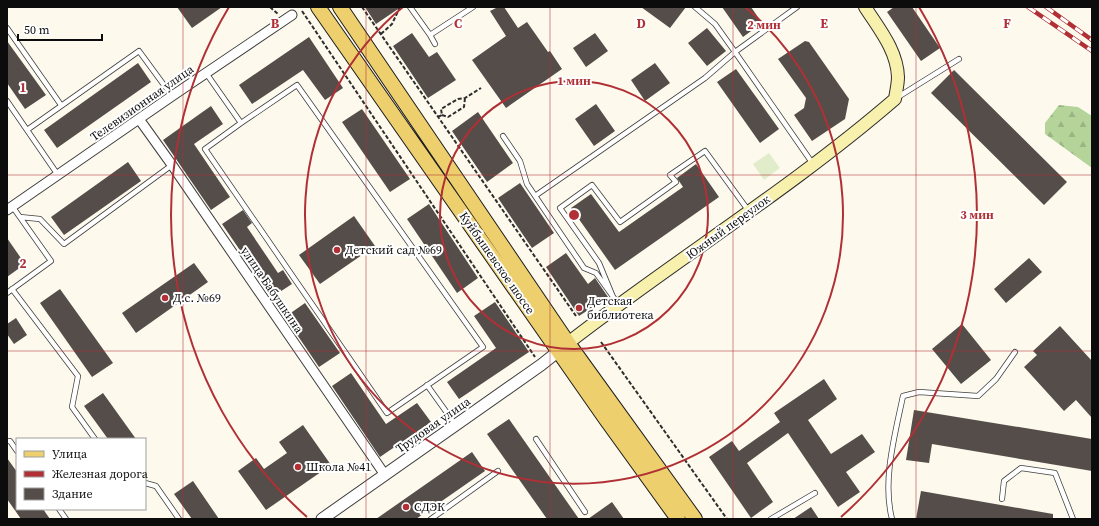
<svg xmlns="http://www.w3.org/2000/svg" width="1099" height="526" viewBox="0 0 1099 526" font-family="'Source Serif 4',serif">
  <defs>
    <pattern id="forest-firs" width="22" height="20" patternUnits="userSpaceOnUse"><rect width="22" height="20" fill="#b4d49a"/><path d="M5 1l3.5 6h-7zM16 11l3.5 6h-7z" fill="#9ab584"/></pattern>
  </defs>
  <rect width="100%" height="100%" fill="#fdfaed"/>
  <path fill="url(#forest-firs)" d="M 1059,105 L 1078,107 L 1092,116 L 1092,168 L 1045,134 L 1045,123 Z"/>
  <path fill="#e1edca" d="M 769,153 L 780,168 L 764,180 L 753,164 Z"/>
  <path fill="#544d49" d="M 177,7 L 222,7 L 192,28 Z
    M 365,7 L 401,7 L 376,24 Z
    M 498,7 L 504,7 L 518,28 L 527,22 L 548,52 L 550,51 L 562,69 L 506,108 L 472,60 L 506,36 L 490,11 Z
    M 641,7 L 686,7 L 670,28 Z
    M 722,7 L 751,7 L 762,23 L 743,37 Z
    M 894,7 L 912,7 L 940,48 L 921,61 L 887,12 Z
    M 707,28 L 726,51 L 707,66 L 688,43 Z
    M 412,33 L 429,57 L 437,52 L 456,80 L 428,98 L 393,46 Z
    M 595,33 L 608,51 L 586,67 L 573,48 Z
    M 309,37 L 343,88 L 325,100 L 303,70 L 252,104 L 239,85 Z
    M 7,41 L 46,95 L 25,109 L 7,83 Z
    M 805,41 L 809,42 L 849,99 L 845,119 L 812,141 L 794,115 L 804,108 L 806,98 L 778,59 Z
    M 138,63 L 151,82 L 57,148 L 44,130 Z
    M 655,63 L 670,83 L 645,101 L 631,80 Z
    M 736,69 L 779,129 L 760,143 L 717,82 Z
    M 954,70 L 1067,182 L 1044,205 L 931,93 Z
    M 596,104 L 615,131 L 594,146 L 575,119 Z
    M 211,106 L 223,124 L 194,144 L 230,197 L 211,210 L 163,140 Z
    M 362,109 L 410,179 L 390,192 L 342,122 Z
    M 478,112 L 513,163 L 487,182 L 452,131 Z
    M 128,162 L 141,181 L 64,235 L 51,217 Z
    M 696,164 L 719,197 L 615,270 L 571,208 L 591,194 L 619,232 L 683,187 L 677,178 Z
    M 520,183 L 554,233 L 532,248 L 498,198 Z
    M 429,204 L 478,278 L 457,293 L 407,219 Z
    M 243,210 L 252,223 L 247,227 L 278,273 L 283,270 L 292,284 L 272,297 L 222,224 Z
    M 354,216 L 375,246 L 320,284 L 299,255 Z
    M 7,238 L 25,264 L 7,277 Z
    M 566,253 L 588,284 L 595,278 L 608,297 L 579,316 L 546,267 Z
    M 1029,258 L 1042,272 L 1006,303 L 994,289 Z
    M 194,263 L 208,282 L 136,333 L 122,313 Z
    M 60,289 L 113,363 L 92,377 L 40,303 Z
    M 495,302 L 529,352 L 459,399 L 447,382 L 496,348 L 474,316 Z
    M 305,303 L 340,353 L 319,367 L 285,317 Z
    M 16,318 L 27,335 L 14,344 L 7,334 L 7,324 Z
    M 962,324 L 991,360 L 961,384 L 932,349 Z
    M 1060,326 L 1092,361 L 1092,418 L 1076,400 L 1064,411 L 1024,367 L 1037,355 L 1033,351 Z
    M 351,373 L 386,424 L 417,403 L 431,422 L 380,457 L 332,386 Z
    M 824,379 L 837,399 L 808,420 L 831,454 L 862,434 L 875,452 L 846,472 L 860,492 L 838,507 L 788,433 L 747,463 L 773,502 L 751,518 L 709,457 L 732,441 L 739,451 L 780,422 L 774,413 Z
    M 103,393 L 136,439 L 108,439 L 84,406 Z
    M 914,410 L 1092,439 L 1092,471 L 932,444 L 929,463 L 906,460 Z
    M 509,419 L 579,519 L 547,519 L 487,434 Z
    M 303,425 L 331,465 L 266,510 L 238,471 L 256,458 L 264,469 L 287,453 L 279,442 Z
    M 472,452 L 485,471 L 416,519 L 376,519 Z
    M 7,458 L 17,472 L 17,509 L 43,509 L 50,519 L 21,519 L 7,499 Z
    M 193,481 L 219,519 L 192,519 L 174,494 Z
    M 921,491 L 1053,514 L 1053,519 L 916,519 Z
    M 612,502 L 624,519 L 588,519 Z
    M 811,507 L 819,519 L 793,519 Z"/>
  <g fill="none" stroke-linecap="round" stroke-linejoin="round">
    <g stroke="#3f3f3f" stroke-width="6">
      <path id="service" d="M 410,7 L 430,35 L 473,7
        M 695,7 L 715,24 L 735,52 L 797,7
        M 7,28 L 61,105
        M 430,35 L 435,44
        M 206,73 L 241,123 L 205,149 L 387,413 L 483,347 L 297,85 L 241,123
        M 898,97 L 959,59
        M 7,101 L 58,175
        M 27,130 L 139,51 L 172,96
        M 503,136 L 520,161 L 527,184 L 584,268 L 596,273 L 619,305
        M 535,196 L 705,78 L 735,52 L 813,164
        M 20,217 L 40,219 L 64,244 L 172,165
        M 12,289 L 78,376 L 72,407 L 95,439
        M 7,293 L 51,261 L 12,206
        M 613,297 L 599,263 L 560,208 L 592,185 L 620,222 L 676,182 L 670,175 L 705,151 L 748,210
        M 427,385 L 455,424
        M 536,439 L 585,512
        M 7,441 L 10,441 L 17,451
        M 145,483 L 156,486 L 179,519
        M 1002,499 L 1004,481 L 1021,468 L 1055,473 L 1073,519
        M 59,509 L 66,519
        M 431,519 L 498,471
        M 771,519 L 815,493
        M 892,519 C 882,480 895,435 903,396 L 919,392 L 978,396 L 996,379 L 1015,352"/>
    </g>
    <g stroke="#3f3f3f" stroke-width="11">
      <path id="minor" d="M 139,119 L 172,165 L 385,475
        M 7,210 L 172,96 L 292,15"/>
    </g>
    <g stroke="#3f3f3f" stroke-width="13">
      <path id="tertiary" d="M 322,519 L 541,365 L 565,346"/>
    </g>
    <g stroke="#2e2e2e" stroke-width="14">
      <path id="secondary" d="M 568,343 C 675,260 792,188 895,99 C 896,92 898,84 898,77 C 897,50 879,29 865,7"/>
    </g>
    <g stroke="#1d1d1d" stroke-width="16">
      <path id="primary" d="M 318,7 L 605,418 L 678,519
        M 340,7 L 568,343 L 695,519"/>
    </g>
    <path stroke="#2e2e2e" stroke-width="2" stroke-dasharray="4 2" stroke-linecap="butt" d="M 270,7 L 278,14
      M 362,7 L 576,316
      M 302,11 L 535,357
      M 381,34 L 392,24 L 400,7
      M 442,115 L 448,117 L 464,107 L 465,98
      M 438,117 L 442,115 L 441,109 L 458,99 L 465,98 L 481,88
      M 601,342 L 727,519"/>
    <use href="#service" stroke="#fff" stroke-width="4.5"/>
    <use href="#minor" stroke="#fff" stroke-width="9"/>
    <use href="#tertiary" stroke="#fff" stroke-width="11"/>
    <use href="#secondary" stroke="#f8f0ad" stroke-width="12"/>
    <use href="#primary" stroke="#edcf6d" stroke-width="14"/>
    <g stroke="#b03035" stroke-width="4.5">
      <path id="rail" d="M 1028,7 L 1092,51
        M 1046,7 L 1092,40"/>
    </g>
    <use href="#rail" stroke="#fff" stroke-width="3" stroke-dasharray="9" stroke-linecap="butt"/>
  </g>
  <path fill="none" stroke="#b03035" stroke-width="1" stroke-opacity="0.55" d="M 183,7 L 183,519M 366,7 L 366,519M 550,7 L 550,519M 733,7 L 733,519M 916,7 L 916,519M 7,175 L 1092,175M 7,351 L 1092,351"/>
  <g fill="none" stroke="#b03035" stroke-width="2">
    <circle cx="574" cy="215" r="134"/>
    <path d="M745 7A269 269 0 1 1 403 7"/>
    <path d="M307 517A403 403 0 0 1 229 7M919 7A403 403 0 0 1 841 517"/>
  </g>
  <g fill="#b03035" stroke="#fff" stroke-width="1.5">
    <circle cx="337" cy="250" r="4"/>
    <circle cx="165" cy="298" r="4"/>
    <circle cx="579" cy="308" r="4"/>
    <circle cx="298" cy="467" r="4"/>
    <circle cx="406" cy="507" r="4"/>
  </g>
  <g text-anchor="middle" dominant-baseline="central" stroke-width="4" stroke-linejoin="round" paint-order="stroke">
    <g font-size="12" fill="#0c0c0c" stroke="#fff">
      <text transform="translate(142 103) rotate(-35)">Телевизионная улица</text>
      <text transform="translate(728 227) rotate(-36)">Южный переулок</text>
      <text transform="translate(497 263) rotate(55)">Куйбышевское шоссе</text>
      <text transform="translate(272 290) rotate(56)">улица Бабушкина</text>
      <text transform="translate(433 425) rotate(-35)">Трудовая улица</text>
    </g>
    <g font-size="12" fill="#0c0c0c" stroke="#fff" text-anchor="start">
      <text x="345" y="250">Детский сад №69</text>
      <text x="173" y="298">Д.с. №69</text>
      <text x="587" y="301">Детская<tspan x="587" dy="14">библиотека</tspan></text>
      <text x="306" y="467">Школа №41</text>
      <text x="414" y="507">СДЭК</text>
    </g>
  </g>
  <g font-size="13" text-anchor="middle" font-weight="bold" fill="#b03035" stroke="#fff" stroke-width="4" stroke-linejoin="round" paint-order="stroke">
    <text x="275" y="28">B</text>
    <text x="458" y="28">C</text>
    <text x="641" y="28">D</text>
    <text x="824" y="28">E</text>
    <text x="1007" y="28">F</text>
    <text x="23" y="92">1</text>
    <text x="23" y="268">2</text>
  </g>
  <circle cx="574" cy="215" r="6" fill="#b03035" stroke="#fff" stroke-width="2"/>
  <g font-size="12" text-anchor="middle" font-weight="bold" fill="#b03035" stroke="#fff" stroke-width="4" stroke-linejoin="round" paint-order="stroke">
    <text x="764" y="29">2 мин</text>
    <text x="574" y="85">1 мин</text>
    <text x="977" y="219">3 мин</text>
  </g>
  <rect width="1099" height="526" fill="none" stroke="#0c0c0c" stroke-width="16"/>
  <rect x="16" y="438" width="130" height="72" fill="#ffffff" stroke="#9e9e9e"/>
  <rect x="24" y="451" width="20" height="6" fill="#edcf6d" stroke="#9e9e9e"/>
  <text x="52" y="458" font-size="12" fill="#0c0c0c">Улица</text>
  <rect x="24" y="471" width="20" height="6" fill="#b03035" stroke="#9e9e9e"/>
  <text x="52" y="478" font-size="12" fill="#0c0c0c">Железная дорога</text>
  <rect x="24" y="488" width="20" height="12" fill="#544d49" stroke="#9e9e9e"/>
  <text x="52" y="498" font-size="12" fill="#0c0c0c">Здание</text>
  <path d="M18 34v6h84v-6" fill="none" stroke="#0c0c0c" stroke-width="2"/>
  <text x="24" y="34" font-size="12" fill="#0c0c0c" stroke="#ffffff" stroke-width="3" paint-order="stroke">50 m</text>
</svg>
